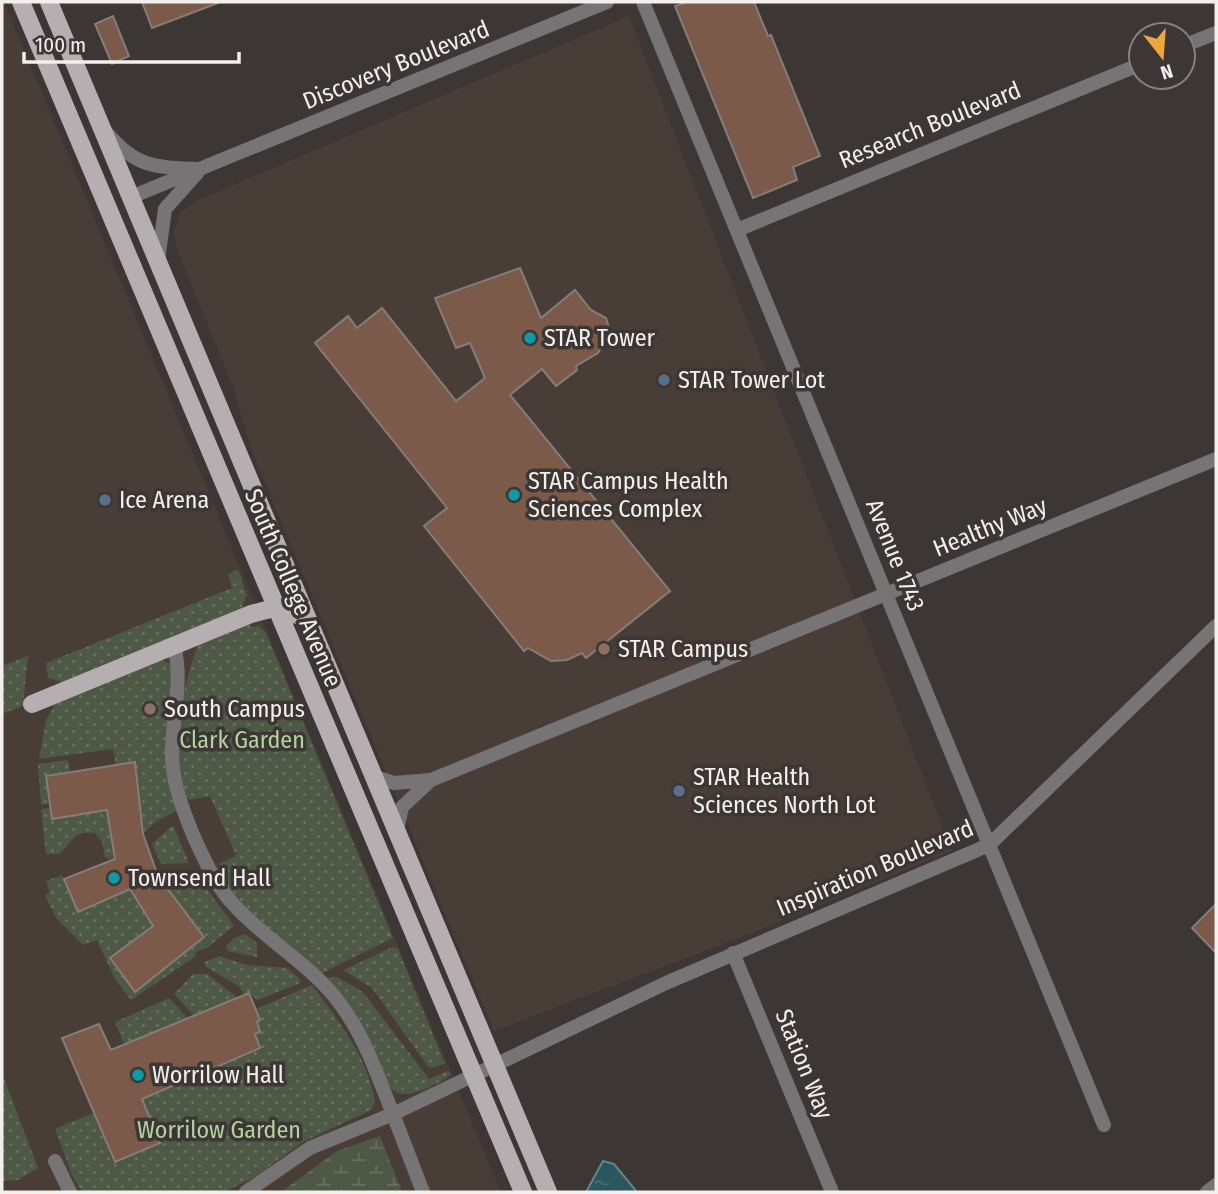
<svg xmlns="http://www.w3.org/2000/svg" width="1218" height="1194" viewBox="0 0 1218 1194" font-family="'Fira Sans Condensed',sans-serif">
  <defs>
    <pattern id="wetland-marsh" width="20" height="14" patternUnits="userSpaceOnUse" patternTransform="scale(1.75)"><rect width="20" height="14" fill="#4d5945"/><path d="M1 5h8M5 5V1M11 12h8M15 12V8" fill="none" stroke="#677160"/></pattern>
    <pattern id="garden-dots" width="8" height="8" patternUnits="userSpaceOnUse" patternTransform="scale(1.75)"><rect width="8" height="8" fill="#4d5945"/><path d="M2 2h.1M6 6h.1" fill="none" stroke="#677160" stroke-width="1.8" stroke-linecap="round"/></pattern>
    <pattern id="water-ripples" width="26" height="14" patternUnits="userSpaceOnUse" patternTransform="scale(1.75)"><rect width="26" height="14" fill="#2a565f"/><path d="M2 4q2-2 4 0t4 0M15 11q2-2 4 0t4 0" fill="none" stroke="#496f76"/></pattern>
  </defs>
  <rect width="100%" height="100%" fill="#3c3634"/>
  <path fill="#493d37" d="M 2,2 L 4,2 L 501,1192 L 2,1192 Z
    M 629,16 L 952,851 L 752,933 L 494,1031 L 250,447 L 233,387 L 176,247 L 174,231 L 179,214 L 196,201 Z"/>
  <path fill="url(#wetland-marsh)" d="M 380,1136 L 402,1192 L 281,1192 L 337,1151 Z"/>
  <path fill="url(#garden-dots)" d="M 238,570 L 247,595 L 242,605 L 244,610 L 64,683 L 48,678 L 46,663 L 232,588 L 228,574 Z
    M 249,623 L 251,627 L 259,626 L 266,633 L 393,938 L 320,974 C 298,955 214,893 220,864 L 236,855 L 210,796 L 189,800 C 161,773 186,676 198,644 Z
    M 28,656 L 23,706 L 2,714 L 2,666 Z
    M 162,660 L 169,663 L 173,671 L 165,751 L 178,810 L 156,822 L 144,833 L 135,762 L 116,765 L 113,749 L 39,759 L 46,720 L 54,707 L 52,705 Z
    M 68,760 L 70,771 L 45,776 L 49,804 L 41,805 L 38,764 Z
    M 50,808 L 52,819 L 107,811 L 114,859 L 105,858 L 102,842 L 95,833 C 72,830 73,843 59,854 L 46,854 L 41,809 Z
    M 173,825 L 189,863 L 161,864 L 152,844 Z
    M 195,873 L 234,926 L 208,947 L 196,952 L 195,957 L 131,1000 L 115,979 L 97,940 L 83,945 L 56,918 L 45,895 L 50,893 L 46,881 L 62,875 L 79,912 L 130,889 L 152,926 L 109,958 L 135,992 L 205,937 L 159,877 L 177,878 Z
    M 245,934 L 257,943 L 257,957 L 228,951 L 226,946 L 234,938 Z
    M 393,947 L 398,949 L 445,1064 L 429,1068 L 372,988 L 343,970 Z
    M 219,956 L 247,965 L 287,968 L 299,978 L 300,983 L 258,1000 L 250,994 L 245,995 L 238,986 L 205,966 L 205,962 Z
    M 193,974 L 207,974 L 238,998 L 194,1016 L 174,994 Z
    M 337,977 L 363,992 L 429,1079 L 448,1071 L 451,1074 C 441,1083 408,1100 396,1092 C 384,1085 382,1066 376,1054 C 363,1024 343,1002 323,978 Z
    M 312,985 C 339,1021 366,1055 375,1100 L 371,1110 L 303,1142 L 255,1177 L 224,1192 L 82,1192 L 72,1175 L 55,1129 L 93,1113 L 114,1163 L 160,1143 L 142,1099 L 260,1048 L 255,1034 L 260,1031 L 256,1009 Z
    M 169,998 L 188,1018 L 124,1044 L 115,1022 Z
    M 2,1073 L 38,1168 L 18,1180 L 2,1181 Z"/>
  <path fill="url(#water-ripples)" stroke="#66848a" stroke-width="2" d="M 603,1161 L 614,1164 L 637,1192 L 586,1192 Z"/>
  <path fill="#7b5a4a" stroke="#847d7a" stroke-width="2" d="M 142,2 L 218,2 L 218,3 L 152,28 Z
    M 687,2 L 754,2 L 768,36 L 771,35 L 820,156 L 793,167 L 797,180 L 753,198 L 675,6 Z
    M 113,16 L 129,56 L 112,64 L 95,24 Z
    M 520,268 L 541,318 L 575,290 L 591,310 L 606,318 L 610,331 L 598,353 L 576,366 L 577,370 L 556,386 L 542,369 L 510,395 L 670,591 L 586,658 L 582,653 L 567,660 L 551,661 L 528,648 L 524,651 L 424,526 L 447,508 L 315,343 L 348,316 L 357,328 L 382,308 L 456,401 L 485,378 L 470,343 L 456,348 L 435,298 Z
    M 135,762 L 143,834 L 158,876 L 204,937 L 135,992 L 110,958 L 153,926 L 130,889 L 78,912 L 64,879 L 115,859 L 107,810 L 52,819 L 46,776 Z
    M 1216,904 L 1216,953 L 1192,928 Z
    M 249,993 L 260,1020 L 257,1022 L 260,1032 L 255,1034 L 260,1048 L 142,1099 L 160,1143 L 115,1162 L 62,1038 L 99,1024 L 111,1050 Z"/>
  <g fill="none" stroke-linecap="round" stroke-linejoin="round">
    <path stroke="#777475" stroke-width="14" d="M 643,2 L 1104,1125
      M 1183,46 L 1216,33
      M 107,133 C 136,167 153,167 196,169
      M 131,197 L 607,2
      M 737,230 L 1141,64
      M 158,261 L 165,209 L 198,172
      M 174,645 C 183,682 173,712 172,750 C 171,779 183,811 194,837 C 205,861 217,888 235,906 C 265,939 306,962 334,996 C 363,1031 376,1072 393,1114 L 310,1148 L 246,1192
      M 372,776 L 394,783 L 431,780 L 1216,459
      M 397,830 L 402,807 L 431,780
      M 733,953 L 832,1192
      M 55,1161 L 70,1192
      M 423,1192 L 393,1114 L 666,983 L 989,845 L 1216,626
      M 1207,1192 L 1216,1185"/>
    <path stroke="#b6afb2" stroke-width="18" d="M 21,2 L 523,1192
      M 49,2 L 548,1192
      M 32,704 L 251,614 L 274,608 L 307,618"/>
  </g>
  <g fill="#0f9aa8" stroke="#3c3634" stroke-width="2.5">
    <circle cx="530" cy="338" r="7"/>
    <circle cx="514" cy="495" r="7"/>
    <circle cx="114" cy="878" r="7"/>
    <circle cx="138" cy="1075" r="7"/>
  </g>
  <g fill="#5c6f8a" stroke="#3c3634" stroke-width="2.5">
    <circle cx="664" cy="380" r="7"/>
    <circle cx="105" cy="500" r="7"/>
    <circle cx="679" cy="791" r="7"/>
  </g>
  <g fill="#8d6e63" stroke="#3c3634" stroke-width="2.5">
    <circle cx="604" cy="649" r="7"/>
    <circle cx="150" cy="709" r="7"/>
  </g>
  <g text-anchor="middle" dominant-baseline="central" stroke-width="7" stroke-linejoin="round" paint-order="stroke">
    <g font-size="24" fill="#f3efed" stroke="#3c3634">
      <text transform="translate(396 65) rotate(-22)">Discovery Boulevard</text>
      <text transform="translate(930 125) rotate(-22)">Research Boulevard</text>
      <text transform="translate(990 527) rotate(-22)">Healthy Way</text>
      <text transform="translate(895 555) rotate(68)">Avenue 1743</text>
      <text transform="translate(293 588) rotate(67)">South College Avenue</text>
      <text transform="translate(875 868) rotate(-23)">Inspiration Boulevard</text>
      <text transform="translate(804 1064) rotate(68)">Station Way</text>
    </g>
    <g font-size="24" fill="#f3efed" stroke="#3c3634" text-anchor="start">
      <text x="544" y="338">STAR Tower</text>
      <text x="678" y="380">STAR Tower Lot</text>
      <text x="528" y="481">STAR Campus Health<tspan x="528" dy="28">Sciences Complex</tspan></text>
      <text x="119" y="500">Ice Arena</text>
      <text x="618" y="649">STAR Campus</text>
      <text x="164" y="709">South Campus</text>
      <text x="693" y="777">STAR Health<tspan x="693" dy="28">Sciences North Lot</tspan></text>
      <text x="128" y="878">Townsend Hall</text>
      <text x="152" y="1075">Worrilow Hall</text>
    </g>
    <g font-size="24" fill="#b1d29c" stroke="#3c3634">
      <text x="242" y="740">Clark Garden</text>
      <text x="219" y="1130">Worrilow Garden</text>
    </g>
  </g>
  <rect width="1218" height="1194" fill="none" stroke="#f3efed" stroke-width="7"/>
  <g transform="translate(1162 56) rotate(163)"><circle r="33" fill="#3c3634" stroke="#85807e" stroke-width="2"/>
  <path d="M0-5L12 26L0 18L-12 26Z" fill="#f0a63f"/>
  <text y="-10" font-size="19" font-weight="bold" text-anchor="middle" fill="#f3efed">N</text>
  </g>
  <path d="M24 52v10h215v-10" fill="none" stroke="#f3efed" stroke-width="3.5"/>
  <text x="35" y="52" font-size="21" fill="#f3efed" stroke="#3c3634" stroke-width="5" paint-order="stroke">100 m</text>
</svg>
